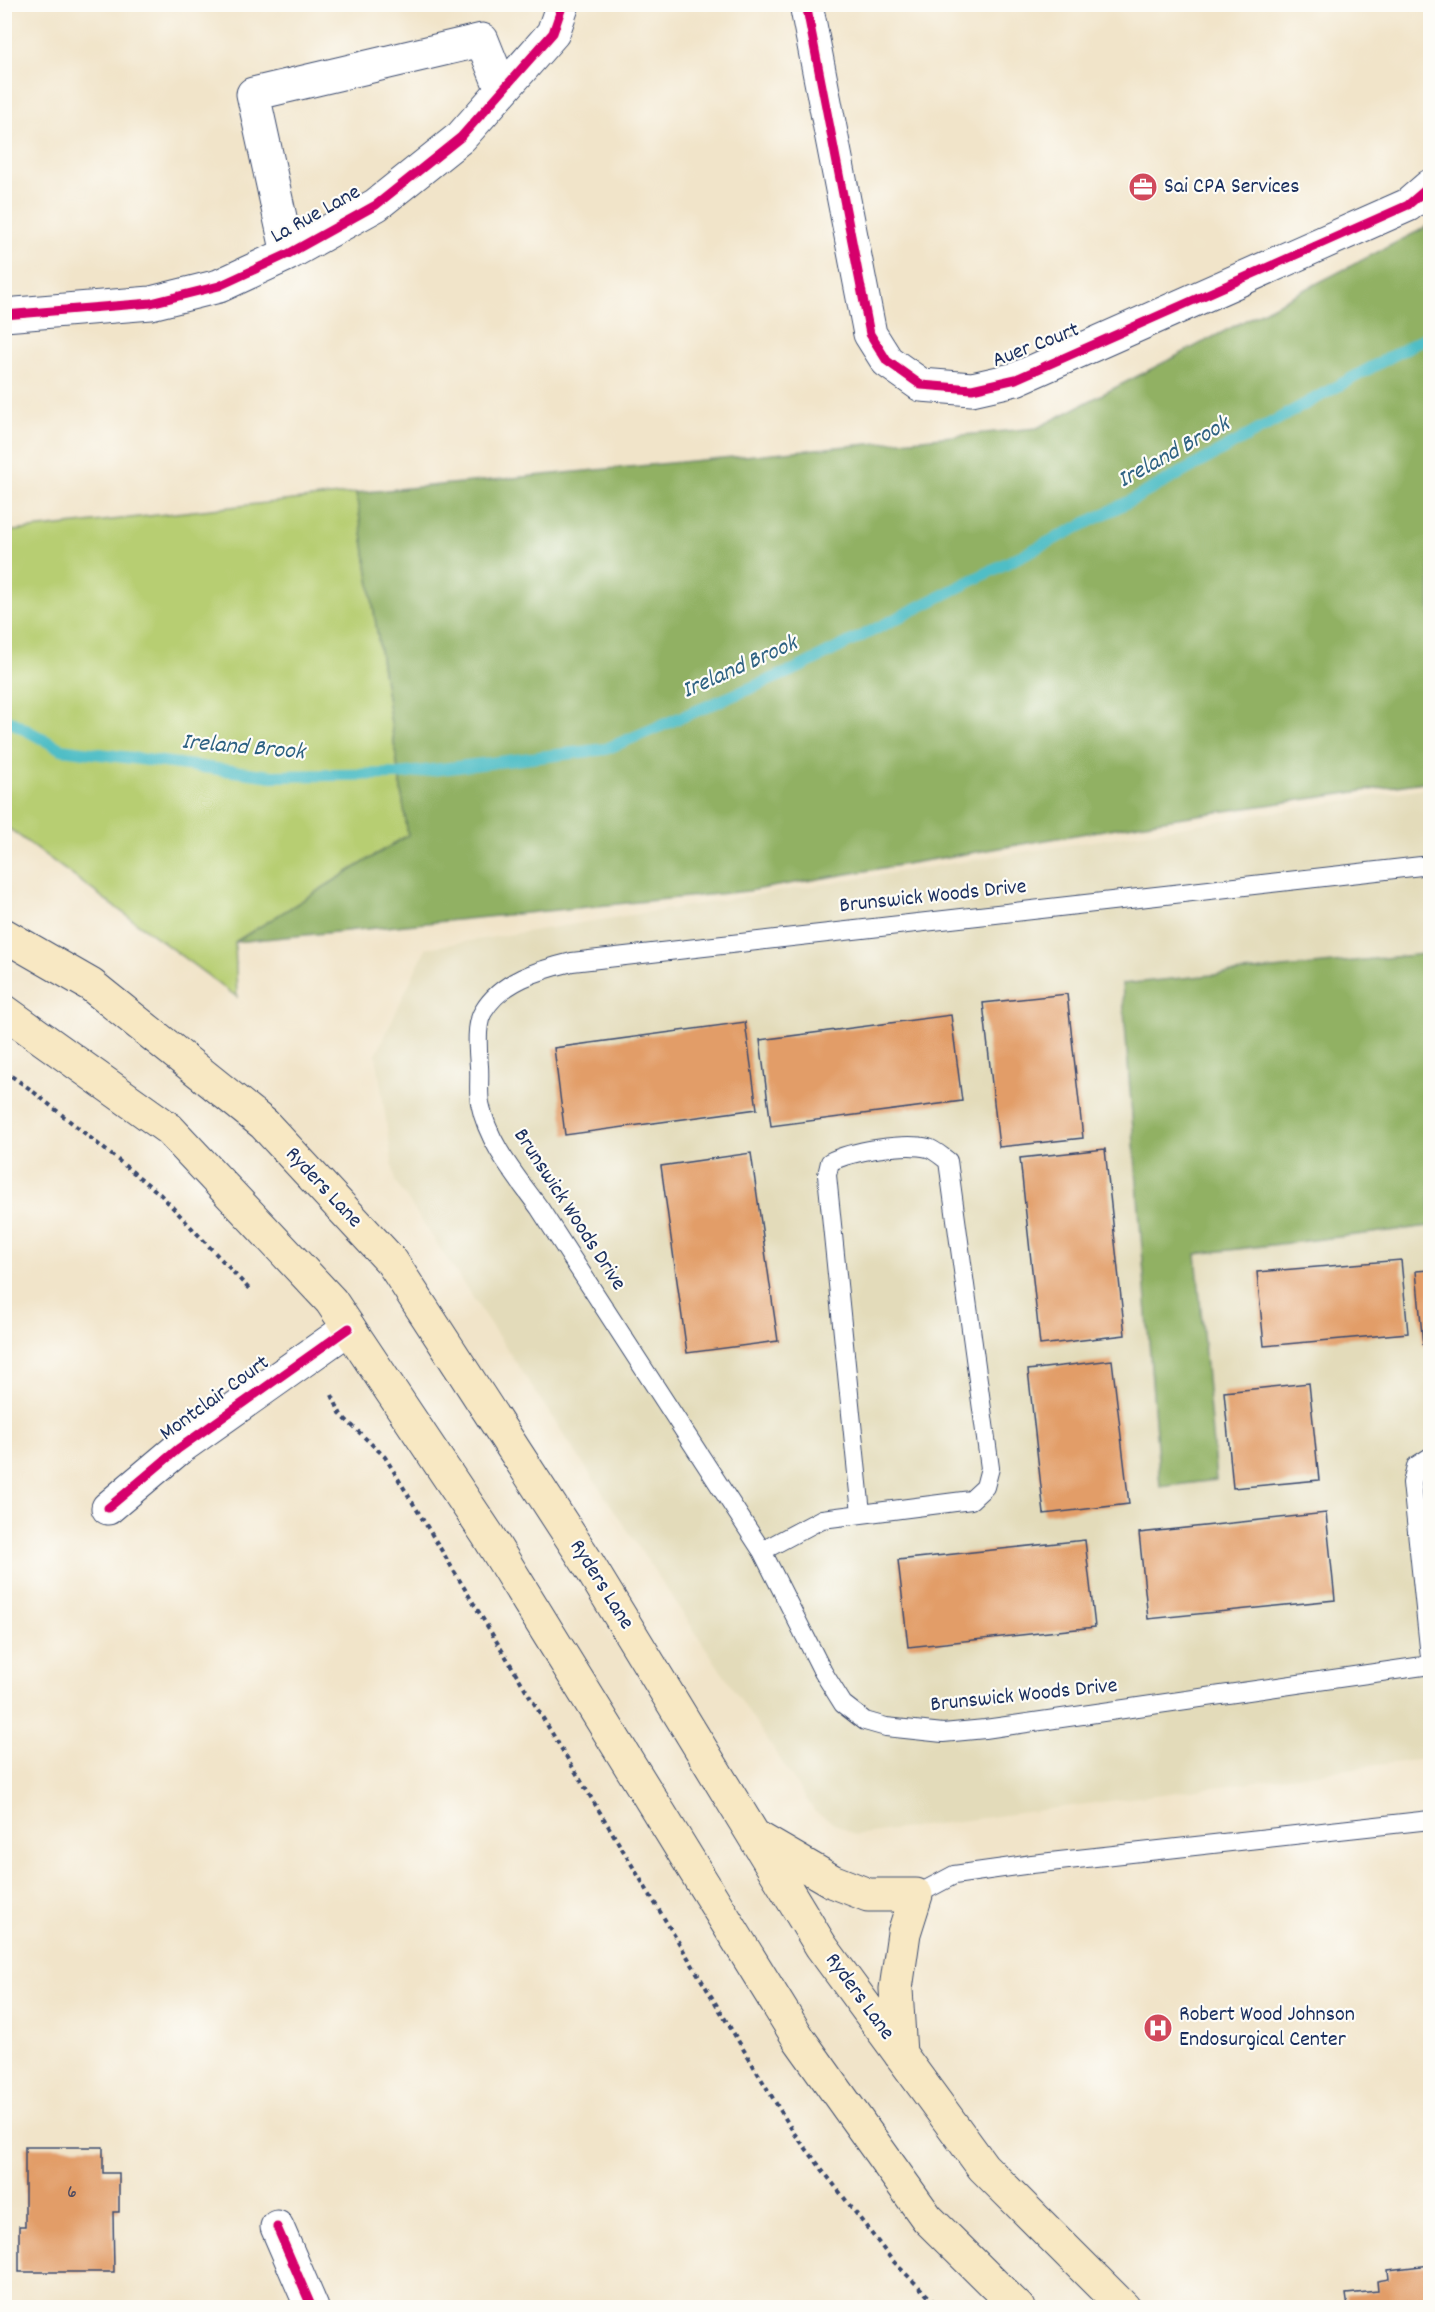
<svg xmlns="http://www.w3.org/2000/svg" width="1435" height="2312" viewBox="0 0 1435 2312" font-family="Dekko,sans-serif">
  <rect width="100%" height="100%" fill="#fdfcf7"/>
  <filter id="ink" filterUnits="userSpaceOnUse"><feTurbulence type="fractalNoise" baseFrequency=".0167" numOctaves="2"/><feDisplacementMap in="SourceGraphic" scale="12" xChannelSelector="R" yChannelSelector="G"/><feConvolveMatrix kernelMatrix="1 2 1 2 8 2 1 2 1" color-interpolation-filters="sRGB"/></filter>
  <filter id="wash" filterUnits="userSpaceOnUse"><feTurbulence type="fractalNoise" baseFrequency=".008" numOctaves="4" result="noise"/><feDisplacementMap in="SourceGraphic" scale="24" xChannelSelector="R" yChannelSelector="G"/><feGaussianBlur stdDeviation="1.35" result="paint"/><feColorMatrix in="noise" values="0 0 0 0 0 0 0 0 0 0 0 0 0 0 0 0 0 1.4 0 .05"/><feComposite in="paint" operator="in"/></filter>
  <g filter="url(#wash)">
    <rect width="100%" height="100%" fill="#f1e4c9"/>
    <path fill="#e3dbba" d="M 1430,787 L 1430,1758 L 855,1835 L 815,1812 L 395,1181 L 376,1054 L 426,948 Z"/>
    <path fill="#b7ce72" stroke="#697e68" stroke-width="1.5" d="M 356,493 L 408,835 L 235,942 L 237,997 L 11,830 L 5,828 L 4,532 Z"/>
    <path fill="#91b164" stroke="#567061" stroke-width="1.5" d="M 1430,225 L 1430,781 L 1157,821 L 748,891 L 235,942 L 408,835 L 356,493 L 1037,428 Z
      M 1424,954 L 1430,970 L 1430,1226 L 1196,1254 L 1216,1480 L 1160,1487 L 1122,984 Z"/>
    <g fill="none" stroke-linecap="round" stroke-linejoin="round">
      <path stroke="#4fbec6" stroke-width="12" d="M 4,718 L 61,749 L 272,776 L 399,774 L 606,749 L 798,668 L 1132,500 L 1430,335"/>
    </g>
    <g id="blocks">
      <path fill="#e29d67" d="M 1067,994 L 1083,1138 L 999,1147 L 983,1003 Z
        M 951,1015 L 962,1101 L 771,1126 L 760,1040 Z
        M 745,1022 L 757,1109 L 565,1135 L 554,1048 Z
        M 1105,1149 L 1125,1335 L 1040,1345 L 1020,1158 Z
        M 751,1153 L 778,1341 L 687,1353 L 661,1166 Z
        M 1401,1260 L 1408,1333 L 1264,1346 L 1257,1272 Z
        M 1430,1270 L 1430,1345 L 1423,1345 L 1416,1271 Z
        M 1112,1360 L 1129,1504 L 1044,1514 L 1028,1370 Z
        M 1309,1383 L 1319,1480 L 1233,1488 L 1224,1392 Z
        M 1326,1513 L 1335,1600 L 1148,1619 L 1139,1533 Z
        M 1085,1540 L 1095,1627 L 908,1647 L 898,1560 Z
        M 25,2147 L 103,2147 L 103,2173 L 119,2173 L 119,2212 L 113,2212 L 114,2272 L 19,2272 L 19,2226 L 25,2226 Z
        M 1430,2265 L 1430,2308 L 1348,2308 L 1346,2294 L 1378,2291 L 1377,2281 L 1389,2279 L 1388,2270 Z"/>
    </g>
  </g>
  <g filter="url(#ink)">
    <use href="#blocks" fill-opacity="0" stroke="#3b4a6e" stroke-width="1.5"/>
    <g fill="none" stroke-linecap="round" stroke-linejoin="round">
      <g stroke="#3b4a6e" stroke-width="20">
        <path id="service" d="M 1430,865 L 572,962 C 539,970 501,981 483,1012 C 475,1025 478,1052 479,1066 C 480,1078 478,1092 480,1103 C 488,1144 517,1177 540,1209 L 762,1551 L 823,1672 L 843,1704 L 865,1721 L 886,1727 L 943,1733 L 985,1729 L 1430,1665
          M 1430,1457 L 1416,1466 L 1412,1483 L 1430,1657
          M 762,1551 L 822,1519 L 971,1500 L 985,1487 L 990,1468 L 948,1161 C 942,1157 935,1150 928,1148 C 905,1142 851,1151 830,1162 L 827,1175 L 861,1513
          M 916,1895 L 954,1875 L 1032,1864 L 1430,1820"/>
      </g>
      <g stroke="#3b4a6e" stroke-width="35">
        <path id="minor" d="M 806,4 L 870,334 L 887,361 L 921,385 L 972,389 L 1016,379 L 1408,205 L 1430,186
          M 288,254 L 253,94 L 482,40 L 502,90
          M 4,315 L 151,303 L 219,286 L 288,254 L 376,205 L 461,137 L 553,33 L 563,4
          M 108,1508 L 178,1449 L 349,1328
          M 277,2227 L 312,2308"/>
      </g>
      <g stroke="#3b4a6e" stroke-width="35">
        <path id="secondary" d="M 4,935 L 91,985 L 264,1124 L 392,1262 L 587,1562 L 821,1946 L 983,2167 L 1124,2308
          M 4,1011 L 169,1129 L 331,1301 L 487,1534 L 799,2039 L 927,2218 L 1018,2308
          M 758,1838 L 832,1881 L 868,1895 L 916,1895 L 904,1933 L 896,1989 L 900,2054"/>
      </g>
      <path stroke="#3b4a6e" stroke-width="4" stroke-dasharray="4.5 4.5" stroke-linecap="butt" d="M 4,1071 L 30,1089 L 160,1194 L 249,1289
        M 332,1395 L 341,1415 L 385,1457 L 794,2133 L 892,2260 L 940,2308"/>
      <use href="#service" stroke="#fff" stroke-width="18"/>
      <use href="#minor" stroke="#fff" stroke-width="33"/>
      <use href="#secondary" stroke="#f8e8c3" stroke-width="33"/>
      <g stroke="#fdfcf7" stroke-width="13">
        <path id="cycleway" d="M 806,4 L 870,334 L 887,361 L 921,385 L 972,389 L 1016,379 L 1408,205 L 1430,186
          M 4,315 L 151,303 L 219,286 L 288,254 L 376,205 L 461,137 L 553,33 L 563,4
          M 108,1508 L 178,1449 L 349,1328
          M 277,2227 L 312,2308"/>
      </g>
      <use href="#cycleway" stroke="#d6006c" stroke-width="9"/>
    </g>
  </g>
  <defs>
    <g id="office-disc" transform="scale(1.5)"><circle r="9.5" fill="#d1495b" stroke="#fdfcf7"/><path d="M-6-3h4V-5.5h4V-3h4V5H-6ZM-1-4.5V-3h2v-1.5ZM-6 0V1H6V0Z" fill="#fff"/></g>
    <g id="hospital-disc" transform="scale(1.5)"><circle r="9.5" fill="#d1495b" stroke="#fdfcf7"/><path d="M-5-5h3v3.5h4V-5h3V5h-3V1.5h-4V5h-3Z" fill="#fff"/></g>
  </defs>
  <g fill-rule="evenodd">
    <use href="#office-disc" x="1143" y="187"/>
    <use href="#hospital-disc" x="1158" y="2028"/>
  </g>
  <g text-anchor="middle" dominant-baseline="central" stroke-width="4.5" stroke-linejoin="round" paint-order="stroke">
    <g font-size="20" fill="#4d4a60">
      <text x="72" y="2193">6</text>
    </g>
    <g font-size="22" fill="#1b2f5e" stroke="#fdfcf7" text-anchor="start">
      <text x="1164" y="187">Sai CPA Services</text>
      <text x="1179" y="2015">Robert Wood Johnson<tspan x="1179" dy="25">Endosurgical Center</tspan></text>
    </g>
    <g font-size="22" fill="#1b2f5e" stroke="#fdfcf7">
      <text transform="translate(316 215) rotate(-29)">La Rue Lane</text>
      <text transform="translate(1036 346) rotate(-21)">Auer Court</text>
      <text transform="translate(933 897) rotate(-6)">Brunswick Woods Drive</text>
      <text transform="translate(323 1188) rotate(47)">Ryders Lane</text>
      <text transform="translate(569 1210) rotate(57)">Brunswick Woods Drive</text>
      <text transform="translate(215 1399) rotate(-36)">Montclair Court</text>
      <text transform="translate(601 1585) rotate(58)">Ryders Lane</text>
      <text transform="translate(1024 1696) rotate(-6)">Brunswick Woods Drive</text>
      <text transform="translate(859 1997) rotate(54)">Ryders Lane</text>
    </g>
    <g font-size="24" font-style="italic" fill="#2d6182" stroke="#fdfcf7">
      <text transform="translate(1174 453) rotate(-29)">Ireland Brook</text>
      <text transform="translate(740 668) rotate(-24)">Ireland Brook</text>
      <text transform="translate(243 748) rotate(5)">Ireland Brook</text>
    </g>
  </g>
  <rect width="1435" height="2312" fill="none" stroke="#fdfcf7" stroke-width="24"/>
</svg>
